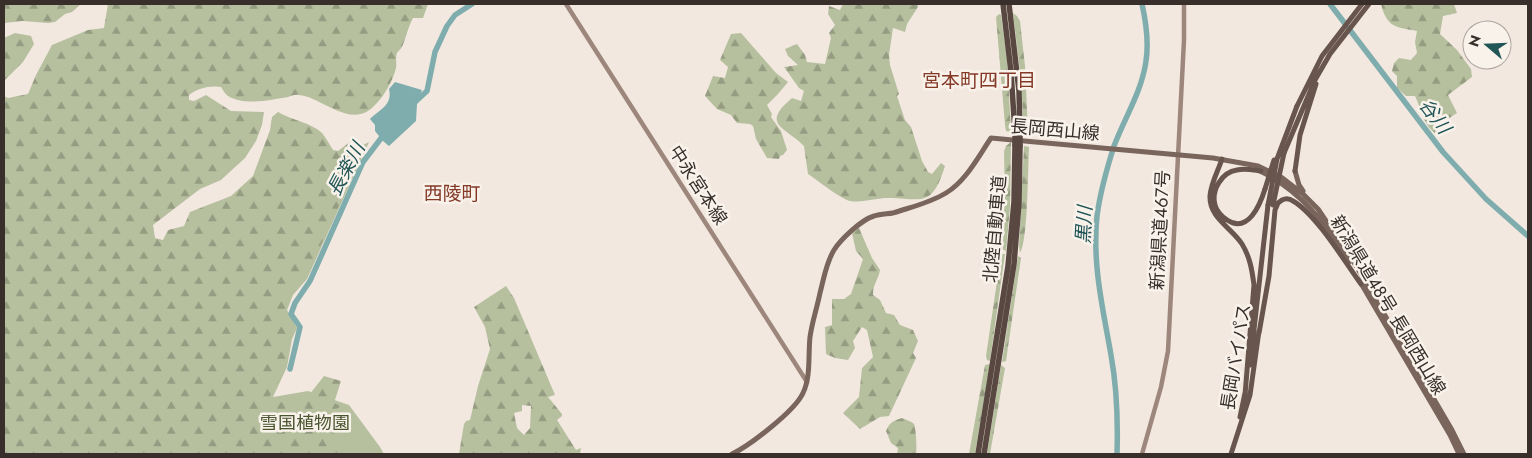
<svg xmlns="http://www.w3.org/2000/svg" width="1532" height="458" viewBox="0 0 1532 458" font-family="Jost,'Noto Sans JP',sans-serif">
  <defs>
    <pattern id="forest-firs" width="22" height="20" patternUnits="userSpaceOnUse" patternTransform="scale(1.25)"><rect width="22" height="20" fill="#b6c09f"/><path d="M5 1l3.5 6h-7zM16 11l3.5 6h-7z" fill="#959c82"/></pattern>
  </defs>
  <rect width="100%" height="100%" fill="#f2e8df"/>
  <path fill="#b6c09f" d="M 369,142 L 307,279 L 293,295 L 287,310 L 297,328 L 292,339 L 287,367 L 273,397 L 308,391 L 349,405 L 380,447 L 384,454 L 231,454 L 270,298 L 339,157 Z"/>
  <path fill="url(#forest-firs)" fill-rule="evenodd" d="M 4,4 L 81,4 L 72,12 L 65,14 L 55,22 L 48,23 L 23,21 L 4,23 Z
    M 108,4 L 428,4 L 423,18 L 413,18 C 408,27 406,38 402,47 C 401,49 398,51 397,53 C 395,58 397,63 396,68 C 393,81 383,98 373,107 C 350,129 322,97 299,95 C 295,94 291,96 288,97 C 270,100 244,106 228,96 C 225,94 223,90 221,87 C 211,85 197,88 189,95 L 189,100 L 194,101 L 206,95 L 231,111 L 264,112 L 262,125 L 256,141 L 245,158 L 221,180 L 200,189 L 153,225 L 155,238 L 163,240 L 168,230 L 184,226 L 190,212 L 231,196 L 253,176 L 270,130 L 272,117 L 278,112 C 291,120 312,123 322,133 C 326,138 330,145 333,150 L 338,151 L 351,141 L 362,143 L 364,146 L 364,152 L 310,268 L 285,302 L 285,311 L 294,327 L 286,360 L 279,380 L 274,391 L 258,408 L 270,408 L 281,402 L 309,395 L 324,376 L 341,381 L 334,403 L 341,406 L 335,410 L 340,422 L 333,430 L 337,444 L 346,448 L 354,454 L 4,454 L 4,96 L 8,98 L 28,94 L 36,75 L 52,45 L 88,30 L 104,28 Z
    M 843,4 L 918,4 L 918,7 L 907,24 L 905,32 L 893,28 L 889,55 L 890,65 L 899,94 L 897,96 L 905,120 L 911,127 L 922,161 L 928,172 L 932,174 L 941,163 L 945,166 C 931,211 921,197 884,198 C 873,199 861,203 850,201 C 841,199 817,180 808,174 L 804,146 C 785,127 760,125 792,98 L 801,101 L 804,91 L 799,88 L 784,67 L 798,65 L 788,56 L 785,49 L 797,44 L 805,55 L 807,62 L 825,64 L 831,38 L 829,33 L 835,25 L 828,14 L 829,6 L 840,10 Z
    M 1381,4 L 1454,4 L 1457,13 L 1443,16 L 1440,34 L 1457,50 L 1471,69 L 1472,77 L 1448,95 L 1457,113 L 1443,122 L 1444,128 L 1437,134 C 1423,126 1422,110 1415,96 L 1406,96 L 1397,88 L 1397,76 L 1392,71 L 1394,63 L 1399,58 L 1411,60 L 1417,53 L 1415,42 L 1417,31 C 1396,27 1387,28 1381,4 Z
    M 1013,13 L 1017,16 L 1020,21 L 1025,66 L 1028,132 L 1027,135 L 1024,136 L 1021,80 Z
    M 999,14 L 1001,15 L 1007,57 L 1011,132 L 1006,131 L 1005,125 L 996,17 Z
    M 15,33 L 31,36 L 34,44 L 23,62 L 4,81 L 4,38 Z
    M 741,33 L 776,73 L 788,82 L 778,94 L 767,105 L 772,114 L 771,117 L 781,131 L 787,150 L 783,155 L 780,156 L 779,159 L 767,158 L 756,139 L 753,126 L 750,124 L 737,123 L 731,115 L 717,109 L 705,96 L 713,76 L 725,78 L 728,67 L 720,60 L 731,34 Z
    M 1011,142 L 1010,207 L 1006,251 L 1000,248 L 1005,201 L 1004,151 L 1006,146 Z
    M 1024,146 L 1029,147 C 1028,165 1028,243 1020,253 L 1019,246 Z
    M 859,228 L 872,258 L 880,270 C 878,281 873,283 873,295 L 880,300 L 886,313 L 894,315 L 900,325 L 913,330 L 918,341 L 913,353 L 916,358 L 889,416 L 880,417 L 860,429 L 843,413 L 859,397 L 862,368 L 873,357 L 867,330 L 862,327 L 853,341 L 855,348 L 848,360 L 835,358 L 826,354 L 825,327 L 832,325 L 832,299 L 844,299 L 851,294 L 863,259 L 856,251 L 852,233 Z
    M 1001,254 L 1005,254 L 990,361 L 987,360 L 986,356 Z
    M 1018,256 L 1021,258 L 1006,361 L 1002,362 Z
    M 506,286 L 514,298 L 555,395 L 548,397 L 562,414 L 562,416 L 557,420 L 576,450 L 581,448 L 580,454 L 459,454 L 464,424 L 466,421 L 470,420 L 478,386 L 490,349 L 485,327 L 474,307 ZM 522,405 L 531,406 L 530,428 L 524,435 L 517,428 L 514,413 L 522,411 Z
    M 990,364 L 975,454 L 969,454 L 985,365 Z
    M 1001,365 L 1005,368 L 990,454 L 987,454 Z
    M 902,418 C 906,420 911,421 914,424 C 916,428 917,449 916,454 L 897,454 L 898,448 L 891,443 L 886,431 C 890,422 893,421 902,418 Z"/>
  <path fill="#7fadae" d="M 395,82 L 422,90 L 417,104 L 416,121 L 389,146 L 383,141 L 375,131 L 375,125 L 370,119 C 379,110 393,105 389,89 Z"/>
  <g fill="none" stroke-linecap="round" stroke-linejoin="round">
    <path stroke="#7fadae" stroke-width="5.5" d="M 1330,4 L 1443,152 L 1486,199 L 1528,236
      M 414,103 L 427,91 L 435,52 L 447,26 L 455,15 L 472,4
      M 290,369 L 300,327 L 291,314 L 295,303 L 310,281 L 363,162 L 385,133
      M 1117,454 C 1118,422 1117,388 1111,355 C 1103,309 1092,264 1097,216 C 1100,193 1107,168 1114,146 C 1125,117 1142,91 1146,61 C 1149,42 1146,22 1142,4"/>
    <path stroke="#9d877c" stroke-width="4.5" d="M 566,4 L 807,382
      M 1142,454 L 1161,387 L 1168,351 L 1184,40 L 1184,4"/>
    <path stroke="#79655c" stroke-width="5" d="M 1258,170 C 1302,191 1324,222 1349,262
      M 1295,171 L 1299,185 L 1303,191
      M 1359,271 L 1452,430 L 1464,454
      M 1359,280 L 1450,435 L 1459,454
      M 732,454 C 749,446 795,411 803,393 C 811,377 808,355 810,337 C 812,322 817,308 820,293 C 824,278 826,263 834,250 C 841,239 861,220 874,216 C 880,214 887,214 893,213 C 911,207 930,203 946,193 C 966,181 978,157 991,138 L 1213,158 L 1258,166 L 1281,177 L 1303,194 L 1318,209 L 1361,273"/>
    <path stroke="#68564e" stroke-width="5" d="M 1297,106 L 1322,56 L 1362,4
      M 1284,153 L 1315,80 L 1330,54 L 1369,4
      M 1222,159 C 1218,171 1211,183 1210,196 C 1209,218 1232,228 1242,244 C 1250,257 1252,270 1254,285 L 1245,395
      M 1261,171 C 1253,170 1245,168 1237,170 C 1222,172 1211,190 1215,205 C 1216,210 1222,217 1227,220 C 1248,234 1260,205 1265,189
      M 1295,171 L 1300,135 L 1316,84
      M 1259,333 L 1269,276 L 1275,210 L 1278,203 L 1282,200 C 1286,198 1289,198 1293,201 C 1316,214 1345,262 1361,284
      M 1250,365 L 1268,205
      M 1240,417 L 1245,393
      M 1231,454 L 1250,395 L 1259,331"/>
    <path stroke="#584841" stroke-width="5.5" d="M 1003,4 L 1011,72 L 1015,133
      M 1009,4 L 1019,91 L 1020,133
      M 978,454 L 1008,266 L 1014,202 L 1015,145
      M 984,454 L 1014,264 L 1019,203 L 1020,146"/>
    <path stroke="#68564e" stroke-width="5" d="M 1265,189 L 1274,160
      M 1268,205 L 1277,159 L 1297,106
      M 1273,205 L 1284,153"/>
    <path stroke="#584841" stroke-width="5.5" d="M 1015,133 L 1015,145
      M 1020,133 L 1020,146"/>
  </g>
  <g text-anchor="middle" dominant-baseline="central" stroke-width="5" stroke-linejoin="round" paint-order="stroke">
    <g font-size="18" fill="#382e2a" stroke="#f9f2eb">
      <text transform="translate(1055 130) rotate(5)">長岡西山線</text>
      <text transform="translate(698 185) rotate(57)">中永宮本線</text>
      <text transform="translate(995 229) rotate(-85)">北陸自動車道</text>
      <text transform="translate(1160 230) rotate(-87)">新潟県道467号</text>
      <text transform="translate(1388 305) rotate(59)">新潟県道48号 長岡西山線</text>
      <text transform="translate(1236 357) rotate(-81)">長岡バイパス</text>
    </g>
    <g font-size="18" fill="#48552f" stroke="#f9f2eb">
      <text x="305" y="423">雪国植物園</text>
    </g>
    <g font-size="19" fill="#833926" stroke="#f9f2eb">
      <text x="979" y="80">宮本町四丁目</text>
      <text x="452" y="193">西陵町</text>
    </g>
    <g font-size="19" font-style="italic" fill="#215657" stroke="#f9f2eb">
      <text transform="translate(1435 116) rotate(53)">谷川</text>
      <text transform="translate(346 169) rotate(-62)">長楽川</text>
      <text transform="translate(1084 225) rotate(-87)">黒川</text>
    </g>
  </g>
  <rect width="1532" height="458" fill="none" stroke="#382e2a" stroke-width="10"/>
  <g transform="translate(1487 45) rotate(289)"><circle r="24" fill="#f9f2eb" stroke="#aca49e"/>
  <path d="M0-4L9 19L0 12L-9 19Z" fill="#215657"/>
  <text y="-8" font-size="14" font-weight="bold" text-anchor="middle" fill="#382e2a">N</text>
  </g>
</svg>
